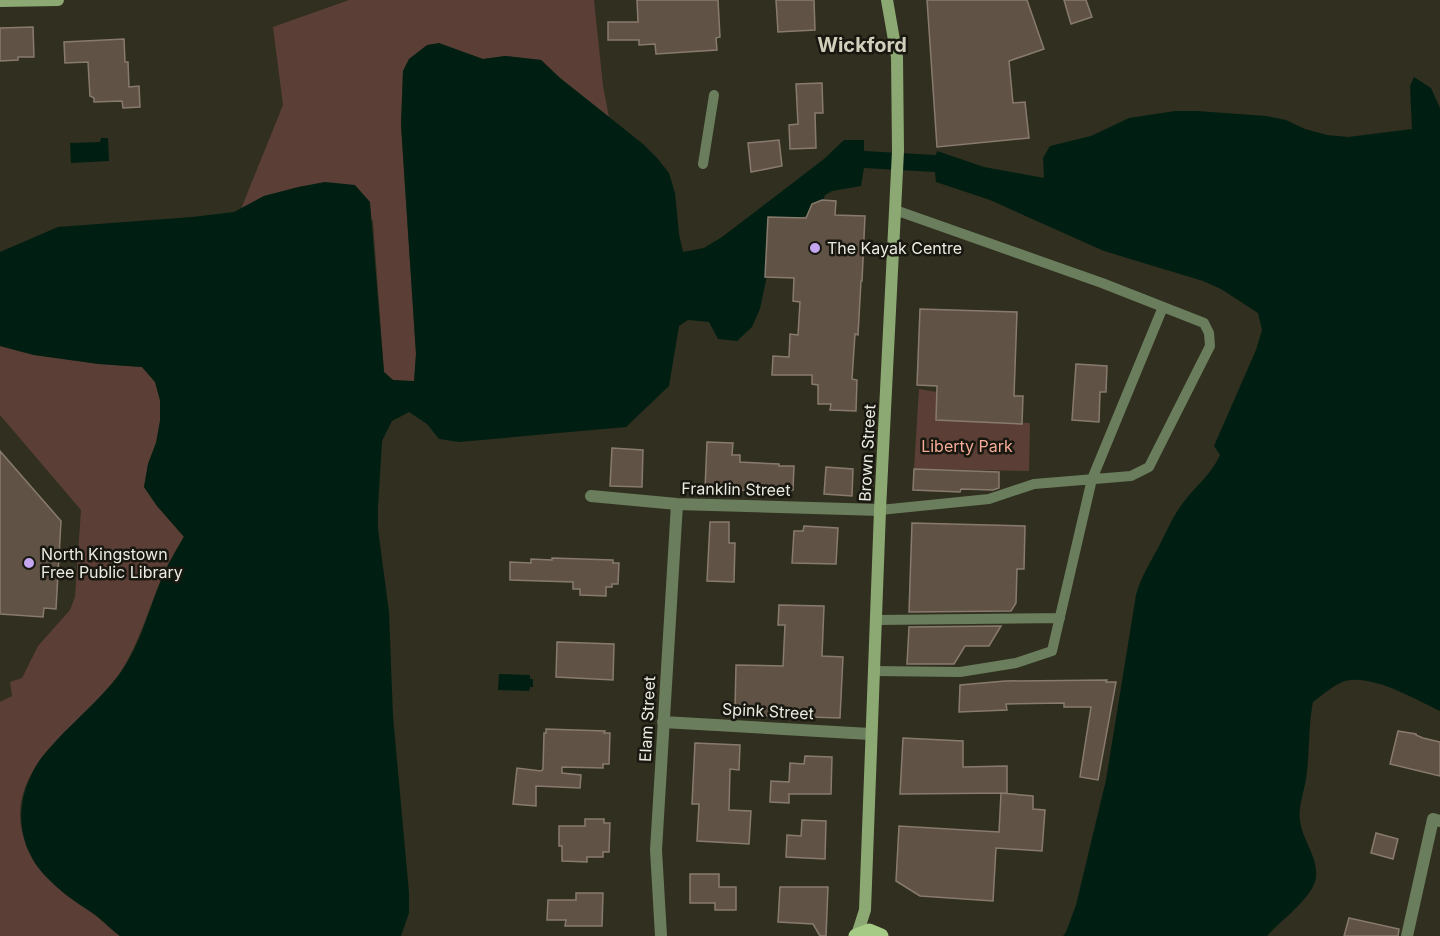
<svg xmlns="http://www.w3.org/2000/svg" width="1440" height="936" viewBox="0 0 1440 936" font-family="Inter,sans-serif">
  <rect width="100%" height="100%" fill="#312f1f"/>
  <path fill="#5b3f36" d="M 349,0 L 594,0 L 603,86 L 609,117 L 560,78 L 541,60 L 505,56 L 483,59 L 465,53 L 409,59 L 403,71 L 401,125 L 416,354 L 414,382 L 393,380 L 384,372 L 373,221 L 325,182 L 264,196 L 241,209 L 283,105 L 273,27 Z
    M 0,346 L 34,355 L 99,364 L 142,367 L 155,382 L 160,400 L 160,421 L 156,443 L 148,464 L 144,487 L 157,506 L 184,536 C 177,548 170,560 164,573 C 149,606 140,642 120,673 C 89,720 3,766 23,834 C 26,844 48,863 56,871 C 76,893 96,919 120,936 L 0,936 L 0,702 L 12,696 L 10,682 L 22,678 L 38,646 L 70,610 L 75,597 L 81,510 L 0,415 Z
    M 919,389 L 937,392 L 936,420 L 1030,423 L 1029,471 L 914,469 Z"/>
  <path fill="#001f12" d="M 439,43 L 483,59 L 505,56 L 541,60 L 560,78 L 643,144 L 657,158 L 669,173 L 675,193 L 679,234 L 683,252 L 704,248 L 722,237 L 824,159 L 844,140 L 864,140 L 864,151 L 936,155 L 937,151 L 984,167 L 1044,178 L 1043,158 L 1050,146 L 1091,136 L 1129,118 L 1175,111 L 1197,111 L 1266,116 L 1286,120 L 1305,129 L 1327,135 L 1348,137 L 1412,129 L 1410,86 L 1414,77 L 1431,88 L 1440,108 L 1440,711 C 1415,699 1372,674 1345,681 C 1333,685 1323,695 1313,702 C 1308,728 1310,753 1306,779 C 1304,792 1298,808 1300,820 C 1302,840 1318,856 1316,877 C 1314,897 1280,921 1267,936 L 1063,936 L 1066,932 L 1076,905 L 1106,780 L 1136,595 C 1141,578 1145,572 1153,557 C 1165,537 1171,517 1186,499 C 1198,484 1212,473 1220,455 L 1214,446 L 1256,350 L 1262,330 L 1258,313 L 1221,289 L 1203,281 L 1104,251 L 990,200 L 936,182 L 935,172 L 864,168 L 861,186 L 832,191 L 825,195 L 818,214 L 797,218 L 769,266 L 760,309 L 752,327 L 737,341 L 718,339 L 709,322 L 688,320 L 679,326 L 669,386 L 626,427 L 459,442 L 439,439 L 427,424 L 409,412 L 392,421 L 382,441 L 378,506 L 378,529 L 389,612 L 393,716 L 409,893 L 409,913 L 401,936 L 120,936 C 113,931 107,924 99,918 C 86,908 71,900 59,889 C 48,879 36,868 30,854 C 13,821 22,780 46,752 C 68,726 96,704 118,676 C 141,646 149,607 164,573 C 170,560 177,549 184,537 L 157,506 L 144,487 L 148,464 L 156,443 L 160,421 L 160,400 L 155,382 L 142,367 L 99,364 L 34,355 L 0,346 L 0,252 L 58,227 L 192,217 L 234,212 L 264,196 L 298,187 L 325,182 L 355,185 L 370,202 L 384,372 L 393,380 L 414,381 L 416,354 L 401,125 L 403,71 L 409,59 L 427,45 Z
    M 101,138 L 108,138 L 109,161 L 71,163 L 70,143 L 100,142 Z
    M 499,674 L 530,675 L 530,679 L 533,679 L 533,687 L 530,687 L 529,691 L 498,690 Z"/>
  <path fill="#605346" stroke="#887b6d" stroke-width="1.5" d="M 637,0 L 718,0 L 720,37 L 716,38 L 717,50 L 656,54 L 655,44 L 639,45 L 639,40 L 608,40 L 608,22 L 638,22 Z
    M 776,0 L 814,0 L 815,30 L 778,32 Z
    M 927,0 L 1027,0 L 1044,49 L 1009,61 L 1013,103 L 1025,102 L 1029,138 L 937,147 Z
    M 1064,0 L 1086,0 L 1092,17 L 1071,24 Z
    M 33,27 L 34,57 L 18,57 L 18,60 L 0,61 L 0,28 Z
    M 124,39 L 125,62 L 128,62 L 129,87 L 139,86 L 140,107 L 123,108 L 122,101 L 94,102 L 94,98 L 90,96 L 88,62 L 65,63 L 64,42 Z
    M 822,83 L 823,113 L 815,113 L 816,148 L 790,149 L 789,125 L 798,124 L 796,84 Z
    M 779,140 L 782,166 L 751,172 L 748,143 Z
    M 822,200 L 836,201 L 835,215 L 865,216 L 862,281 L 861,281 L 858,335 L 855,334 L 852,379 L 857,380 L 856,411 L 830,410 L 831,404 L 818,404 L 818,385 L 812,384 L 812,375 L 772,375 L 773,356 L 789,357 L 790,334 L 798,335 L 800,302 L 793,301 L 794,278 L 765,277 L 768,217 L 806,218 L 812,204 Z
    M 920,309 L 1017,312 L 1014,396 L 1023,396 L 1022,424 L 936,420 L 937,386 L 917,385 Z
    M 1076,364 L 1107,366 L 1106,392 L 1100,392 L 1099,422 L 1072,420 Z
    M 707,442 L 733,443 L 732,455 L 740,455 L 740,462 L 779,464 L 779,466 L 794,466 L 793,490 L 778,489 L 778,494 L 762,493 L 762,491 L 705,489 Z
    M 612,448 L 643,450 L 642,487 L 610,486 Z
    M 0,451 L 61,521 L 56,609 L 44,608 L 43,617 L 0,614 Z
    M 826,467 L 853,469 L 852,496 L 824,494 Z
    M 914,469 L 999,472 L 999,488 L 993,490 L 961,489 L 960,492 L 913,490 Z
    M 710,522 L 729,522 L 729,543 L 735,543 L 734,582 L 707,581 Z
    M 912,523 L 1025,526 L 1024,569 L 1017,569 L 1016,603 L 1011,611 L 909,612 Z
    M 804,526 L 838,528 L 836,564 L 792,563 L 794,531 L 803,531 Z
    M 552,558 L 613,560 L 613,563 L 619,563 L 618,584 L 612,584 L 612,587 L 606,587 L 606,596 L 580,595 L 580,589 L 573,589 L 573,582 L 510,580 L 510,562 L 531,563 L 531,559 L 552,560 Z
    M 779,605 L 824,606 L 822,656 L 843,657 L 840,718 L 743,715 L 744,709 L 735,709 L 736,665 L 783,666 L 785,625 L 778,625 Z
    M 1001,626 L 989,646 L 965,646 L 954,664 L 907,664 L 909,627 Z
    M 557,642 L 614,644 L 613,680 L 556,677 Z
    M 1107,680 L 1106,682 L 1116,682 L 1098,780 L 1080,777 L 1091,707 L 1064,707 L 1064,703 L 1006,704 L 1007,710 L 959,712 L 960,685 L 1005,681 Z
    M 546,729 L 605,731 L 604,733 L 610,733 L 609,764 L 603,764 L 603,768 L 562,767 L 562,773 L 581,775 L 580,788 L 536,786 L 536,806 L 513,804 L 517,768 L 541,771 L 543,769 L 544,733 L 546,733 Z
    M 1398,731 L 1416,734 L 1416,735 L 1423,738 L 1440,742 L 1440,776 L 1390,764 Z
    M 903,738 L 963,741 L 963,767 L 1007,766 L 1007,793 L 900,794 Z
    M 695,743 L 740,745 L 739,770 L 730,769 L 729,810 L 751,811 L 749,844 L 697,841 L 699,804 L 692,804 Z
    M 805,756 L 832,757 L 831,794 L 789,794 L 789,803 L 770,802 L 771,781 L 789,782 L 790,763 L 804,764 Z
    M 1001,793 L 1033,796 L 1033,809 L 1045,810 L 1042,851 L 996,848 L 993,901 L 920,896 L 896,881 L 899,826 L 999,832 Z
    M 585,819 L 604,819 L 604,823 L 610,823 L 609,852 L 603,852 L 603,857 L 587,857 L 587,862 L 562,861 L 562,846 L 559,846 L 559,826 L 585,826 Z
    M 802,820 L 826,821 L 825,859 L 786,857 L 787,835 L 801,836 Z
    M 1376,833 L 1398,839 L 1393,859 L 1371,853 Z
    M 690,874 L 719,874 L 719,887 L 736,887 L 736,910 L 715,910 L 715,903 L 690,903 Z
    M 780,887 L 828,887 L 826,936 L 820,936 L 813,924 L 778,922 Z
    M 576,893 L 603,893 L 602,926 L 565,926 L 566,920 L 547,920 L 548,900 L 576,900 Z
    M 1349,918 L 1399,929 L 1398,936 L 1344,936 Z"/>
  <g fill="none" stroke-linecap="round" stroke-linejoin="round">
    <path stroke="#6a7d5c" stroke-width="10" d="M 703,164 L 714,95
      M 880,510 L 989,499 L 1034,484 L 1131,476 L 1149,467 L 1210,346 L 1209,333 L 1204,323 L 1102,283 L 895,210
      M 876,620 L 1060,618
      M 873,671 L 960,672 L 1016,663 L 1052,651 L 1092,479 L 1163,307"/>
    <path stroke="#6a7d5c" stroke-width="12" d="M 591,496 L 677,504 L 880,510
      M 663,722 L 870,734
      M 661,936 L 656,850 L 677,504
      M 1407,936 L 1433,819 L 1440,821"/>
    <path stroke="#8ca973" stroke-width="12" d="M 0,1 L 58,0
      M 857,935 L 865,910 L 880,510 L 898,151 L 897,57 L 887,0"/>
    <path stroke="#a5cb86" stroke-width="15" d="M 856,936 L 869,931 L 881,936"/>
  </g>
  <g fill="#c5a6f0" stroke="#181710" stroke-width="2">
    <circle cx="815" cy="248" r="6"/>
    <circle cx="29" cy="563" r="6"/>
  </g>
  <g text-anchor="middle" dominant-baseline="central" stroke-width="5" stroke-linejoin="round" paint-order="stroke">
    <g font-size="16" fill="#ecebe1" stroke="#181710" text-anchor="start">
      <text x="827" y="248">The Kayak Centre</text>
      <text x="41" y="554">North Kingstown<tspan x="41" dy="18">Free Public Library</tspan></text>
    </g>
    <g font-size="16" fill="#f4ac96" stroke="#181710">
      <text x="967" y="446">Liberty Park</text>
    </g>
    <g font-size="16" fill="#ecebe1" stroke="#181710">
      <text transform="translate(867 453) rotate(-87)">Brown Street</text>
      <text transform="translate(736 489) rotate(1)">Franklin Street</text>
      <text transform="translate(768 711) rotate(3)">Spink Street</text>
      <text transform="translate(647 719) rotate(-87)">Elam Street</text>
    </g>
    <g font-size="20" font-weight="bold" fill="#d1cebb" stroke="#181710">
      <text x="862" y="45">Wickford</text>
    </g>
  </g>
</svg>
